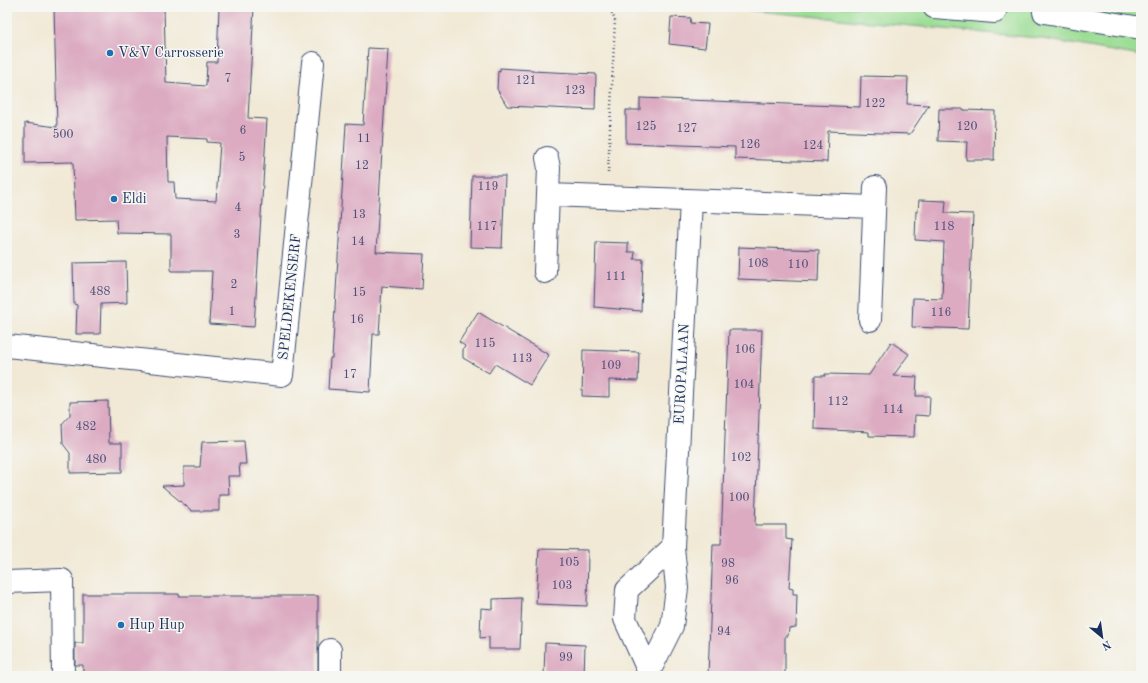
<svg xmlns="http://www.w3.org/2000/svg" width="1148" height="683" viewBox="0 0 1148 683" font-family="'Old Standard TT',serif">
  <rect width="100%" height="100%" fill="#f6f6f2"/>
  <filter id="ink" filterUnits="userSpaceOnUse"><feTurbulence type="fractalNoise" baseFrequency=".025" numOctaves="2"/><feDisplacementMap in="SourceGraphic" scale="8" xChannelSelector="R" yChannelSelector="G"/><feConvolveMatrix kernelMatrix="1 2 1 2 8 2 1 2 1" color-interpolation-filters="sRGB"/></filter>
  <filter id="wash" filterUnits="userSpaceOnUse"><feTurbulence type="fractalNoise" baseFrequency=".012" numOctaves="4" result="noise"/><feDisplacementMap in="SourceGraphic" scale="16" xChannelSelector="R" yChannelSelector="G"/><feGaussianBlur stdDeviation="0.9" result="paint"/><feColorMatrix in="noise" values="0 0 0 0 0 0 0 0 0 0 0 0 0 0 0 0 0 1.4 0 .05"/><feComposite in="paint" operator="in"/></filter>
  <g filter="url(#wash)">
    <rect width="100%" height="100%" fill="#f1e9d5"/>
    <path fill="#9cdd94" stroke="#5c8679" d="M 715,7 L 1141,7 L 1141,56 L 1037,38 Z"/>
    <g id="blocks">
      <path fill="#dcaac1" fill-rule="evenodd" d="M 54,7 L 164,7 L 166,83 L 206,86 L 207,62 L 217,62 L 219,7 L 254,7 L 248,118 L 267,119 L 254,327 L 209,324 L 212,271 L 171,271 L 171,234 L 117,233 L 116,219 L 75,220 L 73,162 L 25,163 L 25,123 L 57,127 ZM 167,137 L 207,139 L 207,142 L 220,143 L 216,201 L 175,199 L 174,182 L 168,182 Z
        M 671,17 L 691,18 L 690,23 L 708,24 L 705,48 L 669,44 Z
        M 368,48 L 388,49 L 376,252 L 424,254 L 422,289 L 382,286 L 379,334 L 373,334 L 370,392 L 328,389 L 330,358 L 332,358 L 346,124 L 363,125 Z
        M 500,68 L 531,70 L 531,71 L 596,74 L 595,110 L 507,106 L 497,89 L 498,71 L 500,72 Z
        M 861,76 L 908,77 L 907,104 L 929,105 L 910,134 L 828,131 L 827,162 L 735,159 L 735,147 L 626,143 L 626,110 L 640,110 L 640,98 L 860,107 Z
        M 939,109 L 964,109 L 964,110 L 995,111 L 994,160 L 966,160 L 967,142 L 938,141 Z
        M 472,176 L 505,176 L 502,248 L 470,247 Z
        M 919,200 L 946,201 L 945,213 L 973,214 L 968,329 L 912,327 L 913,298 L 942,299 L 944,242 L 915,240 L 916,211 L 918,212 Z
        M 596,242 L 628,243 L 628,252 L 635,252 L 634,259 L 643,259 L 641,311 L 594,307 Z
        M 739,247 L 819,250 L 818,282 L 738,279 Z
        M 126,262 L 127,303 L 101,304 L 100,334 L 76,334 L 77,305 L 74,304 L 73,263 Z
        M 478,312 L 549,355 L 530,385 L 495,364 L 489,373 L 463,358 L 463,350 L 465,346 L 459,342 Z
        M 729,330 L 762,330 L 755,525 L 786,525 L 786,539 L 792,540 L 789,588 L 793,589 L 793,594 L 797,594 L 796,627 L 789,628 L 788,636 L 785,636 L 785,676 L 708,676 L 713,544 L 721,544 Z
        M 891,342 L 909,354 L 893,376 L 917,377 L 916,396 L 930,396 L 929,416 L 915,415 L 914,437 L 869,436 L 869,432 L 814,429 L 815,376 L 825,376 L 825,374 L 869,375 Z
        M 583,350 L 639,352 L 638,381 L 609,380 L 609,397 L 582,396 Z
        M 108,401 L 109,443 L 122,443 L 122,472 L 70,473 L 70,453 L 63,444 L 62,424 L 70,415 L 70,402 Z
        M 244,441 L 246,464 L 239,464 L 240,476 L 228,476 L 229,495 L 219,495 L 219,511 L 192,511 L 162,486 L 184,485 L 184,467 L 200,467 L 202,442 Z
        M 539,549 L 588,550 L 587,606 L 536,604 Z
        M 83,594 L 179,594 L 179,596 L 318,596 L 318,676 L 83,676 L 83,665 L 75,665 L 75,643 L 83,643 Z
        M 522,598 L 520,649 L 489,649 L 489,637 L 480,638 L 481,608 L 493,609 L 493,599 Z
        M 545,643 L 585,645 L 584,676 L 544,676 Z"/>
    </g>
  </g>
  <g filter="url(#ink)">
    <use href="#blocks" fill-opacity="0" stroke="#3b4b70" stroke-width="1"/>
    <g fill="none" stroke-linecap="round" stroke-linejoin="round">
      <g stroke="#3b4b70" stroke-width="24">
        <path id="minor" d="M 934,7 L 995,12 L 996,7
          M 1045,7 L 1044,12 L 1141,28
          M 549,195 L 874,207
          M 545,272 L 549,168 L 547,158
          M 870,320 L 875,187
          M 7,346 L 282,375 L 313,63
          M 7,582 L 62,580 L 63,676
          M 330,650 L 330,676
          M 649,672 L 625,619 L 627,590 L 673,547 L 691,201
          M 649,676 L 649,672 L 672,626 L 677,588 L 673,547"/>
      </g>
      <path stroke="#3b4b70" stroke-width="2.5" stroke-dasharray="1 3" stroke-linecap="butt" d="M 608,173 L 615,20 L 609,7"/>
      <use href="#minor" stroke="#fff" stroke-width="22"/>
    </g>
  </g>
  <g fill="#1f6fb2" stroke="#f6f6f2" stroke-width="1.5">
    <circle cx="110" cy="53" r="4"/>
    <circle cx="114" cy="199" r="4"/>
    <circle cx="121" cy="625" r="4"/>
  </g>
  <g text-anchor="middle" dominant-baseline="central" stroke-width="3" stroke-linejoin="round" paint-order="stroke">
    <g font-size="12" fill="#4b4e77">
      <text x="228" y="79">7</text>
      <text x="526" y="81">121</text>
      <text x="575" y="91">123</text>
      <text x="875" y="104">122</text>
      <text x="646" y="127">125</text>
      <text x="967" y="127">120</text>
      <text x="687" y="129">127</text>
      <text x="243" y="131">6</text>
      <text x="63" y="135">500</text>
      <text x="364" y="139">11</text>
      <text x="750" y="145">126</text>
      <text x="813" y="146">124</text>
      <text x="242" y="158">5</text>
      <text x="362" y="166">12</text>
      <text x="488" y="187">119</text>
      <text x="238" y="208">4</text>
      <text x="359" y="215">13</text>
      <text x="487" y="227">117</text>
      <text x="944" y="227">118</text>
      <text x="237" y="235">3</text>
      <text x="358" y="242">14</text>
      <text x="758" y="264">108</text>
      <text x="798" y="265">110</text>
      <text x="616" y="277">111</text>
      <text x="234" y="285">2</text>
      <text x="100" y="292">488</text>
      <text x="359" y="293">15</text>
      <text x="232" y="312">1</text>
      <text x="941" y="313">116</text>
      <text x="357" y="320">16</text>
      <text x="485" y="344">115</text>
      <text x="745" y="350">106</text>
      <text x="522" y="359">113</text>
      <text x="611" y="366">109</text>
      <text x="350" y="375">17</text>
      <text x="744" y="385">104</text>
      <text x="838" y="402">112</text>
      <text x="893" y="410">114</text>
      <text x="86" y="427">482</text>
      <text x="741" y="458">102</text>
      <text x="96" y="460">480</text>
      <text x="739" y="498">100</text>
      <text x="569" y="563">105</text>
      <text x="728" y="564">98</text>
      <text x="732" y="581">96</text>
      <text x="562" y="586">103</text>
      <text x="724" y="632">94</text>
      <text x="566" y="658">99</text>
    </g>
    <g font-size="14" fill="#1b2f5e" stroke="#f6f6f2" text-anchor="start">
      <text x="118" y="53">V&amp;V Carrosserie</text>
      <text x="122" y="199">Eldi</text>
      <text x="129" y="625">Hup Hup</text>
    </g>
    <g font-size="14" fill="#1b2f5e" stroke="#f6f6f2">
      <text transform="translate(290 297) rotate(-84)">SPELDEKENSERF</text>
      <text transform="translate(682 374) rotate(-87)">EUROPALAAN</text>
    </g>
  </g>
  <rect width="1148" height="683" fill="none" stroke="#f6f6f2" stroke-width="24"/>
  <g transform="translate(1102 637) rotate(151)" stroke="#f6f6f2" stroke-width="3" paint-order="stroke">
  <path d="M0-3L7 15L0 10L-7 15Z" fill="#1b2f5e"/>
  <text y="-6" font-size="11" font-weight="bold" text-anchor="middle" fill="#1b2f5e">N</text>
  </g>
</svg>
